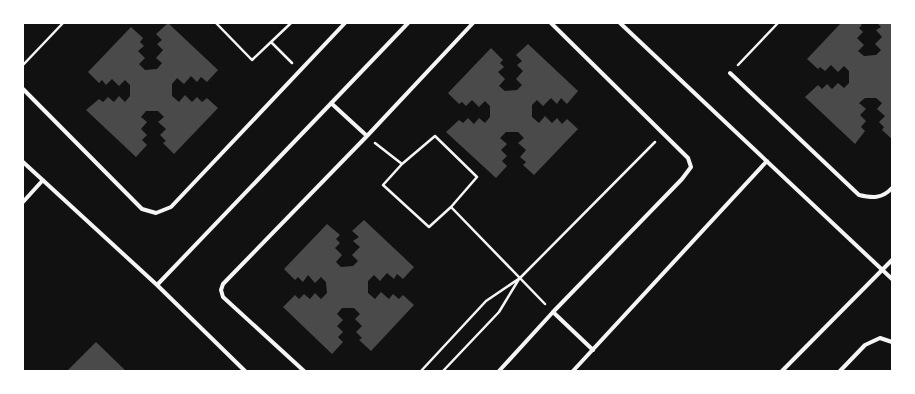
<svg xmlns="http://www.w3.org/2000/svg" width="915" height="394" viewBox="0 0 915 394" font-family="Poppins,sans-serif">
  <rect width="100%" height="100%" fill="#111"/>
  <path fill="#4a4a4a" d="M 168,23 L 218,70 L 207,82 L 201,77 L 197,82 L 191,76 L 184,84 L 177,78 L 172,84 L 172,96 L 179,102 L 185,95 L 192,102 L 197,97 L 202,102 L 207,98 L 218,108 L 174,154 L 163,143 L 166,141 L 160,135 L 166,129 L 158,122 L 164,117 L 158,111 L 146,111 L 141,117 L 147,122 L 141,129 L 147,135 L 142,140 L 147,145 L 136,157 L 86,110 L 99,99 L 103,102 L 108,97 L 114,102 L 119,96 L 125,102 L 130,96 L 130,85 L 125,80 L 119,86 L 112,79 L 106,85 L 102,80 L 99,83 L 88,72 L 131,27 L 143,38 L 140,42 L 144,46 L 138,51 L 145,58 L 139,64 L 145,70 L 157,69 L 162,63 L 156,58 L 163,50 L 157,44 L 162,40 L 156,34 Z
    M 841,23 L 860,23 L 862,25 L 859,28 L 863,32 L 857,38 L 864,45 L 858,51 L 864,56 L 876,55 L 881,50 L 875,44 L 882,37 L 876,30 L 881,27 L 877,23 L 892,23 L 892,139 L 882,130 L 884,127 L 879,122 L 885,116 L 877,109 L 882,103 L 876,98 L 865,98 L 859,103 L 866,109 L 860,115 L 866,121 L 861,127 L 865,131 L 855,144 L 805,97 L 818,85 L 822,89 L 827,84 L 832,89 L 838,83 L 844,88 L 849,83 L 849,71 L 844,66 L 838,72 L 831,65 L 825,71 L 820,67 L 818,69 L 807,59 Z
    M 528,44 L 578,91 L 567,104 L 561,98 L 557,104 L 551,98 L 543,106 L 537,100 L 532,105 L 532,117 L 539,123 L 545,116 L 552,123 L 557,118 L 562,124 L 567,119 L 578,129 L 534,175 L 523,165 L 526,162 L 520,157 L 526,150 L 518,143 L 524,138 L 518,132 L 506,132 L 500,138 L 507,144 L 501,150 L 507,156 L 502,161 L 507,166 L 496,178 L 446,132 L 459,120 L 463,123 L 468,118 L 474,124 L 479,118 L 485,123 L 490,117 L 490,106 L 485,101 L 479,107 L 472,100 L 466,106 L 462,102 L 459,104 L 448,93 L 491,48 L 503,60 L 500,63 L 504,67 L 498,72 L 505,79 L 499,86 L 505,91 L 517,90 L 522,85 L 516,79 L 523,71 L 517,65 L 522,61 L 516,55 Z
    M 364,220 L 414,267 L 403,279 L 397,274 L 394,279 L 387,273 L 380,281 L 374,275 L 368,281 L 368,293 L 375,299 L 381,292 L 389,299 L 393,294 L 399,299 L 403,295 L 414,305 L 371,351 L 359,340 L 362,338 L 356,332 L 362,326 L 355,319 L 360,314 L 354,308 L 342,308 L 337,314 L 343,320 L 337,326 L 343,332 L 338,337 L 343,342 L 332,354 L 283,307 L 295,295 L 299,299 L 304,294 L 310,299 L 315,293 L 321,299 L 327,293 L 326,282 L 321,277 L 315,283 L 308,275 L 303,282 L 298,277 L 295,280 L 284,269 L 327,224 L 340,235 L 336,239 L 340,243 L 335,248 L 342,255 L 336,262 L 341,267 L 353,266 L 358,261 L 352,255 L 360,247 L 353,241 L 359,237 L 352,231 Z
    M 96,342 L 126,371 L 67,371 Z"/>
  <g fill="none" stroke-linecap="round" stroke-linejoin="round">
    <path stroke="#f5f5f5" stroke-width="2.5" d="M 216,23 L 252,60 L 271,42 L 292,63
      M 271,42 L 291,23
      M 23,65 L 63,23
      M 738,65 L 778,23
      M 375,143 L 402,164 L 435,136 L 477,177 L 451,207 L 545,304
      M 402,164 L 383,185 L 429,227 L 451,207
      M 421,371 L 486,301 L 520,278 L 655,142
      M 443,371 L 499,312 L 519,279"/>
    <path stroke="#f5f5f5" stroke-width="4" d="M 620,23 L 892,279
      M 730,73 L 859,195 C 872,198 882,199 892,188
      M 23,89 L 142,209 L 156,213 L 171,207 L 345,23
      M 331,103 L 367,136
      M 23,162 L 157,285 L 245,371
      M 23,202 L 43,180
      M 157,285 L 408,23
      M 553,312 L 593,350
      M 304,371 L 223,297 L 221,290 L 223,284 L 367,136 L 473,23
      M 499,371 L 553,312 L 682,179 L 691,167 L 688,158 L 551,23
      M 573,371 L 767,161
      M 782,371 L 892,260
      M 840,371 L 865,345 L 880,338 L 892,342"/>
  </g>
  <rect width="915" height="394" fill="none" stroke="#ffffff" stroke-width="48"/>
</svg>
